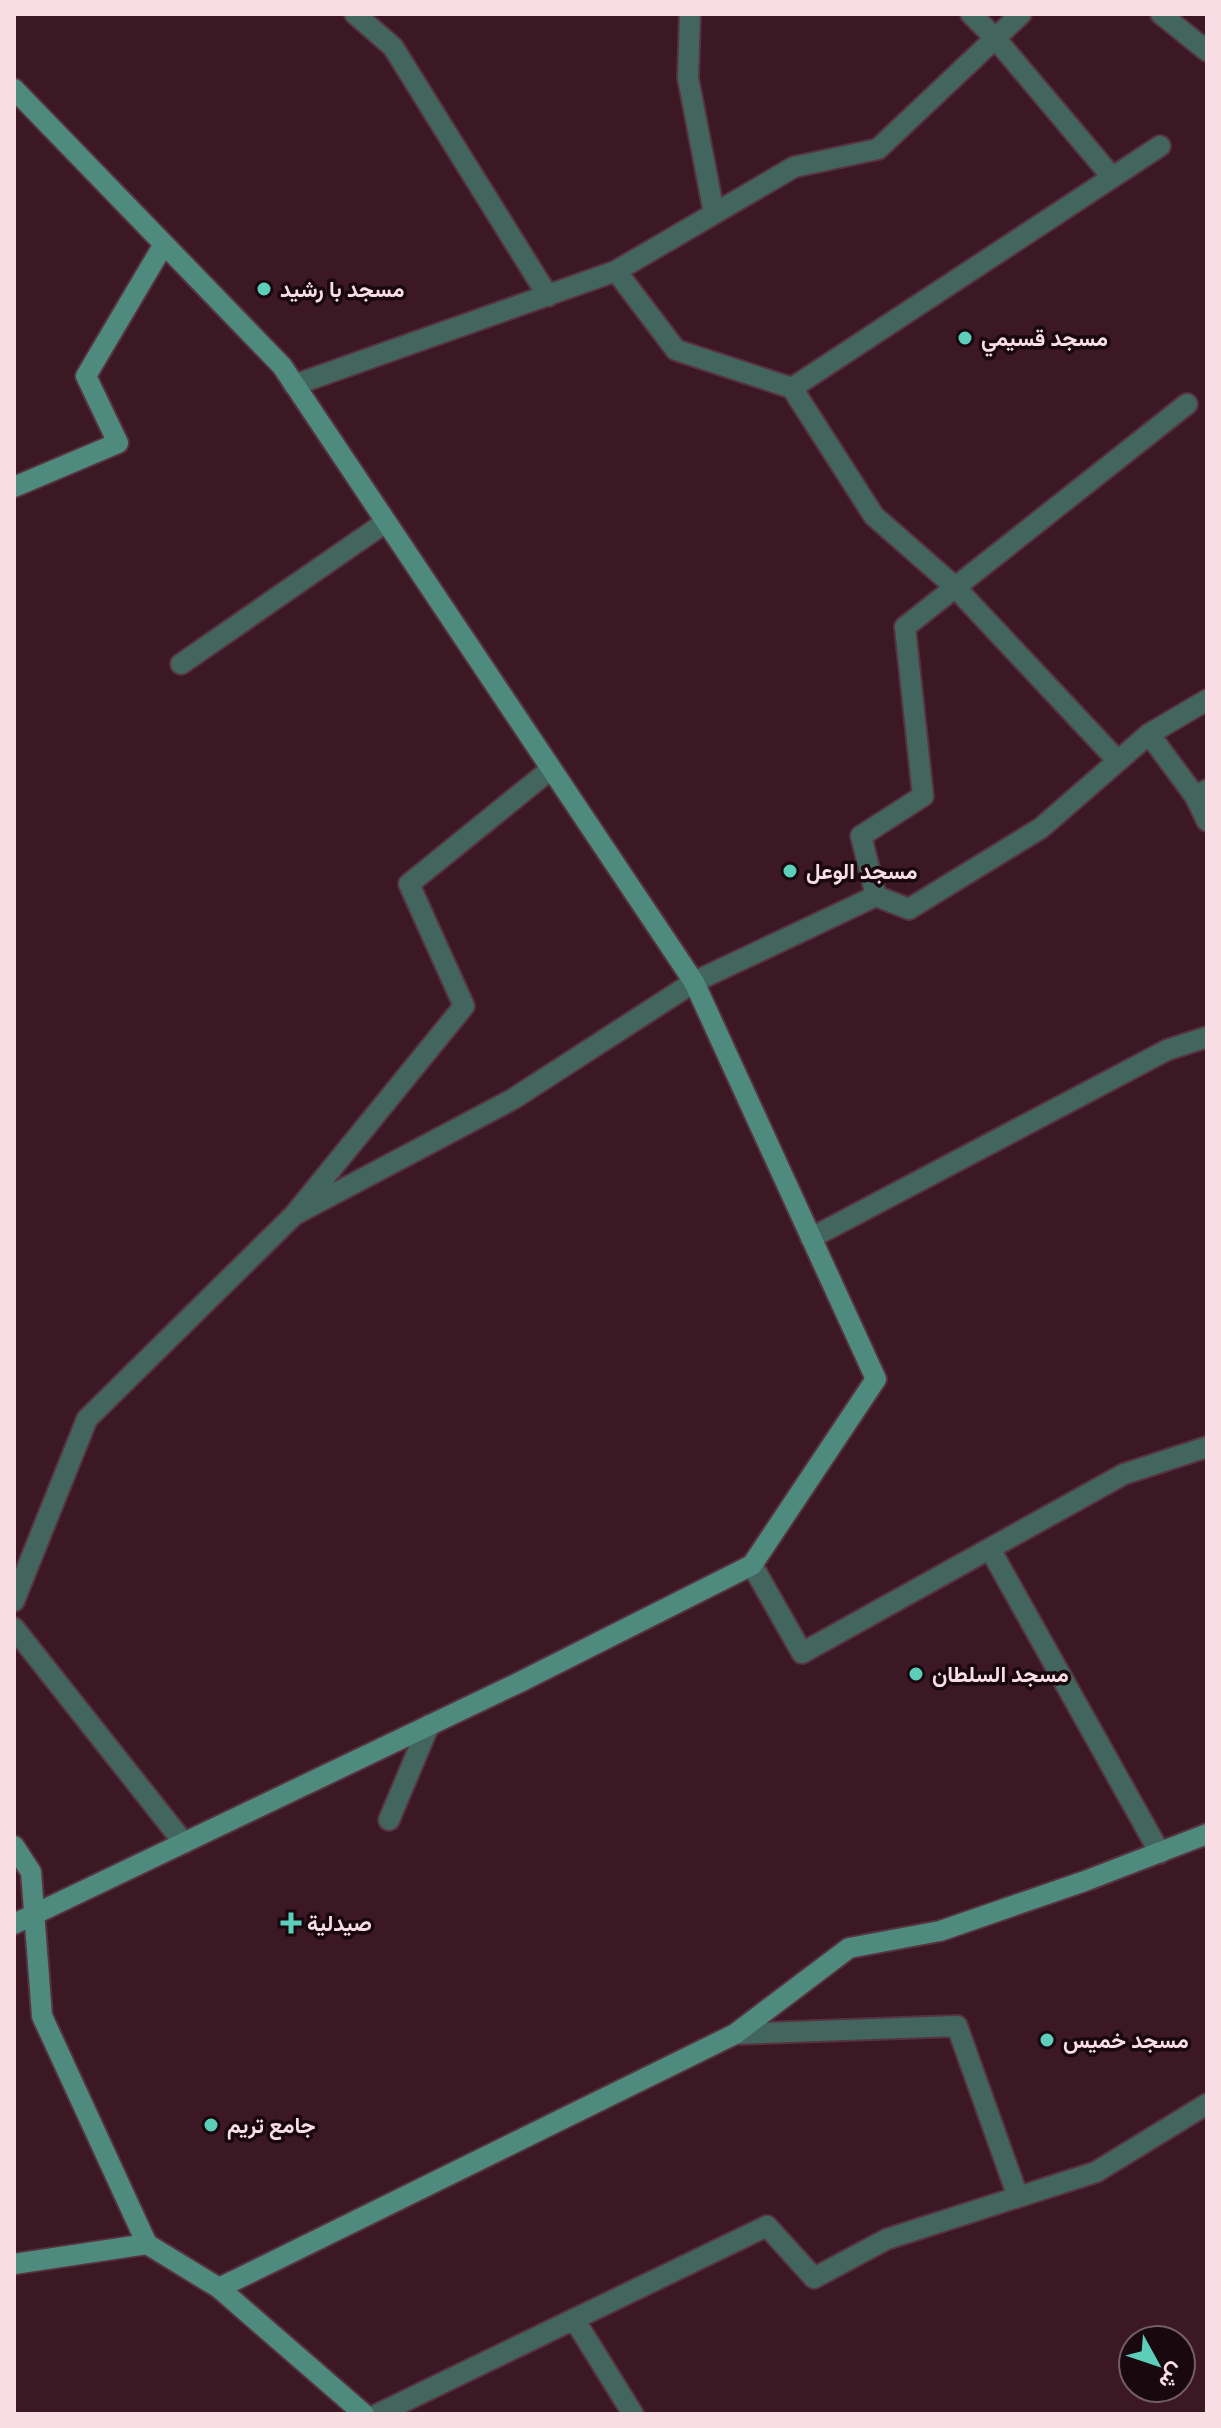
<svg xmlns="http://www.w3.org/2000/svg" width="1221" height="2428" viewBox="0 0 1221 2428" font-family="Inter,Vazirmatn,sans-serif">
  <rect width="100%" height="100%" fill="#3c1724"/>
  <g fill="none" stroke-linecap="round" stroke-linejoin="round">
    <g stroke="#56333f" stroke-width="24">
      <path id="street" d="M 355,14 L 393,47 L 548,296
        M 690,14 L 688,78 L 714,213
        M 971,14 L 995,38 L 1112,177
        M 1161,14 L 1207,51
        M 616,271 L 676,350 L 792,388 L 1160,146
        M 294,385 L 616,271 L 794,167 L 878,149 L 1021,14
        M 792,388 L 874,516 L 955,587 L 1118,761
        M 181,664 L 386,522
        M 1149,734 L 1195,796 L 1207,790
        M 1195,796 L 1207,821
        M 876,896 L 909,909 L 1041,828 L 1149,734 L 1207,700
        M 294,1215 L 513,1099 L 694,982 L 876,896 L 861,836 L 923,796 L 905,627 L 1187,404
        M 811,1238 L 1167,1050 L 1207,1037
        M 990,1549 L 1160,1853
        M 752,1565 L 802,1653 L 1124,1474 L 1207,1447
        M 14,1601 L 87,1419 L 294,1215 L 464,1006 L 409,884 L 551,769
        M 14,1628 L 184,1843
        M 389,1820 L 429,1725
        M 735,2034 L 957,2026 L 1018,2197
        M 574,2319 L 633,2414
        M 378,2414 L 767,2226 L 814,2278 L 887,2239 L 1096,2172 L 1207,2104"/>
    </g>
    <g stroke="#56333f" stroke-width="24">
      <path id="secondary" d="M 14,89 L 282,366 L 694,982 L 876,1379 L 752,1565 L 520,1682 L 14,1924
        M 14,487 L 118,443 L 86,376 L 164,244
        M 14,1846 L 31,1872 L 42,2016 L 147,2244 L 219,2288 L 364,2414
        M 14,2264 L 147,2244
        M 219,2288 L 735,2034 L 849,1948 L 940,1931 L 1085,1881 L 1207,1834"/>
    </g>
    <use href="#street" stroke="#42665e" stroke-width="20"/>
    <use href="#secondary" stroke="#4f8a7e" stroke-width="20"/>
  </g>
  <g fill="#5cceba" stroke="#19090e" stroke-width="3">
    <circle cx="264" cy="289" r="8"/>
    <circle cx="965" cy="338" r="8"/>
    <circle cx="790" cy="871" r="8"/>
    <circle cx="916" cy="1674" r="8"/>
    <path d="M287 1911h8v8h8v8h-8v8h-8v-8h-8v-8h8z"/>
    <circle cx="1047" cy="2040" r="8"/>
    <circle cx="211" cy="2125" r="8"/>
  </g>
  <g text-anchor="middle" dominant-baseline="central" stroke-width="7" stroke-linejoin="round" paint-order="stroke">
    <g font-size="22" font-weight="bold" fill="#f8dde4" stroke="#19090e" text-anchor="start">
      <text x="280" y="289">مسجد با رشيد</text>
      <text x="981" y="338">مسجد قسيمي</text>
      <text x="806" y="871">مسجد الوعل</text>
      <text x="932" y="1674">مسجد السلطان</text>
      <text x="307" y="1923">صيدلية</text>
      <text x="1063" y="2040">مسجد خميس</text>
      <text x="227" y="2125">جامع تريم</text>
    </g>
  </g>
  <rect width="1221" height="2428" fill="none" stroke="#f8dde4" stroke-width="32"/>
  <g transform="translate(1157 2364) rotate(130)"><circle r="38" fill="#19090e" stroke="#725e64" stroke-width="2"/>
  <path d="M0-6L14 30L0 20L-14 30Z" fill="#5cceba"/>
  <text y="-12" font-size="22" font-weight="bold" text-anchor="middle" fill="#f8dde4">ش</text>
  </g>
</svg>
